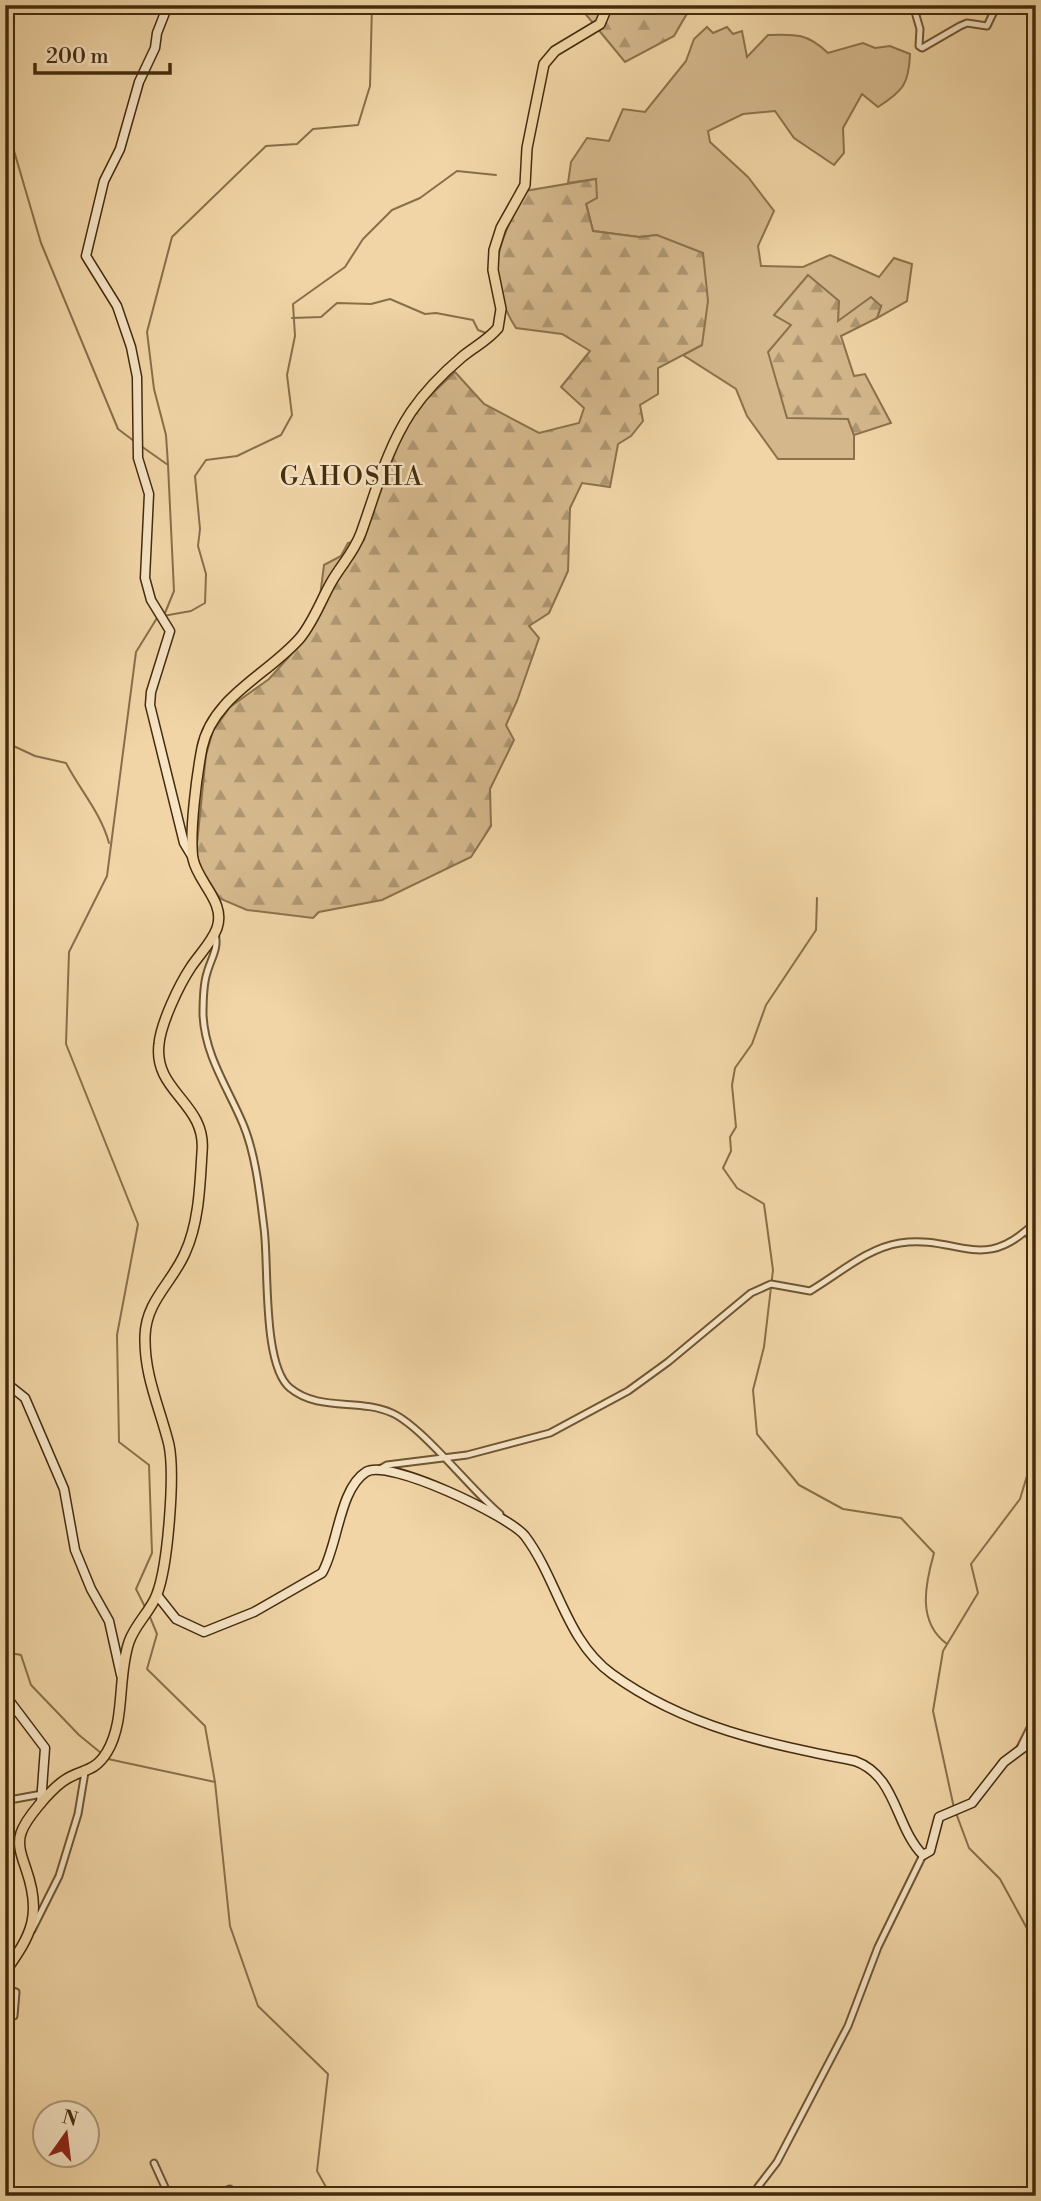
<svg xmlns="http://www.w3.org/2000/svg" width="1041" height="2201" viewBox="0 0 1041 2201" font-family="'Libre Bodoni',serif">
  <defs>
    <pattern id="forest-firs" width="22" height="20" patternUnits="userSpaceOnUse" patternTransform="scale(1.75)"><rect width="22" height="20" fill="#d4b88c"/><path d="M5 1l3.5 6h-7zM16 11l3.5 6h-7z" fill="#ae9671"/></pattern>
  </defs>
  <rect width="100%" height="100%" fill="#f1d5a6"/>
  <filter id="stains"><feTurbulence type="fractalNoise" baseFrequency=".00286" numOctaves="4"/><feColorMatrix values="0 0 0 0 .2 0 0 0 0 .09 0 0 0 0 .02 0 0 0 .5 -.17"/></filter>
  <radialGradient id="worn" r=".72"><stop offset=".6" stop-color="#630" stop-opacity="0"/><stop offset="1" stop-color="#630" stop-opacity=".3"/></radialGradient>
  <path fill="#d4b88c" stroke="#8c724c" stroke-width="2" d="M 707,27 L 713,33 L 727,27 L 733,34 L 742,31 L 747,57 L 768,35 C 795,34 807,33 828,53 L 863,43 L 875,48 L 890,46 L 910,54 C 909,84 903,91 878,107 L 862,94 L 843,128 L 844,153 L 834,165 L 794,138 L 775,111 L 743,114 L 708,131 L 710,142 L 748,177 L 774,211 L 758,246 L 761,266 L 803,267 L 830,255 L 879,277 L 894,258 L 912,264 L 907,301 L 877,318 L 881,306 L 837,322 L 774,315 L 791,324 L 848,419 L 854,435 L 854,459 L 778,459 L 747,416 L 736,389 L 683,355 L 702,345 L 657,235 L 639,237 L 593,231 L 586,203 L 596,179 L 568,183 L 571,162 L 587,138 L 609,141 L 623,109 L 645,112 L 686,61 L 694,39 Z"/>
  <path fill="url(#forest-firs)" stroke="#8c724c" stroke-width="2" d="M 578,5 L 607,5 L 612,11 L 616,5 L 692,5 L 674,36 L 625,62 Z
    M 596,179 L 597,198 L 586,204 L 593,231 L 639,237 L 657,235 L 703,253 L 708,301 L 702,345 L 658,368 L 658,394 L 640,405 L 643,421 L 631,436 L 618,444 L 610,487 L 582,483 L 570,508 L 568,571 L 549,613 L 529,626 L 539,638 L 517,701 L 506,725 L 514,740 L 490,789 L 491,826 L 471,857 L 382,900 L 319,912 L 313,918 L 247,910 L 221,899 L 202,875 L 196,854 L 206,755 L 213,731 L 230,707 L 269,679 L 305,639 L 317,620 L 324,565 L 341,556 L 348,543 L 364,540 L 378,480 L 419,406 L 455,372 L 484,404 L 539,433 L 579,423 L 584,408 L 561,387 L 590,351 L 562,334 L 516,328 C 481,274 500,242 525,191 Z
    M 808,275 L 839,301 L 838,321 L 871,297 L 881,306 L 877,318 L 841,336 L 854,376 L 865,374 L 891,423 L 854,435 L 848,419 L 787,418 L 768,352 L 791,325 L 774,315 Z"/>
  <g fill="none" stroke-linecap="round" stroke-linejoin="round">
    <path stroke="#886f49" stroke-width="2" d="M 5,120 L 41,243 L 118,429 L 134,441
      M 292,318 L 321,317 L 337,303 L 371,304 L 390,299 L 425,314 L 436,313 L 473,320 L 478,330 L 486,333
      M 141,446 L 168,465 L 174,591 L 165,613
      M 168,465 L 166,435 L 154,389 L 147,332 L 172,237 L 266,146 L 297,144 L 313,129 L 358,125 L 370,86 L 372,5
      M 163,616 L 191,611 L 205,603 L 206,574 L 198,546 L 200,529 L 195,476 L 206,460 L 237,456 L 281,435 L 292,415 L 287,375 L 295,336 L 293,304 L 345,267 L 363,239 L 392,210 L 420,198 L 457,171 L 496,175
      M 5,742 L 35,756 L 66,763 C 80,790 101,813 109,843
      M 817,898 L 816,930 L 766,1005 L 752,1044 L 735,1068 L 732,1085 L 736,1127 L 730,1137 L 731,1151 L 723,1168 L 737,1188 L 764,1204 L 773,1270 L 764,1347 L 753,1390 L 757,1434 L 799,1485 L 843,1509 L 901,1518 L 934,1553 C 925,1585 917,1622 947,1644
      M 146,1609 L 136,1589 L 152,1553 L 149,1465 L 119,1442 L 117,1335 L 138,1224 L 66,1044 L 69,952 L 107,876 L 136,652 L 157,618
      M 150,1617 L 157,1634 L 147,1669 L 205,1726 L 215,1782
      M 5,1652 L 21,1655 L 31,1685 L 79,1735 L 101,1753
      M 108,1759 L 215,1782 L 230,1926 L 258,2006 L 328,2074 L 317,2171 L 331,2196
      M 954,1808 L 933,1711 L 943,1651 L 978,1593 L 971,1564 L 1020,1499 L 1036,1446
      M 956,1813 L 969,1848 L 1000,1879 L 1036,1945
      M 1036,1962 L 1031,2007 L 1036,2011"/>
    <g stroke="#6f5632" stroke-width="9">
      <path id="street" d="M 913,5 L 920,29 L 919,46 L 922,48 L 960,26 L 967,23 L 987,26 L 997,5
        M 215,933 C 219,949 211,958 207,973 C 203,985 203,1003 203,1015 C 205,1056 228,1088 243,1124 C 256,1155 260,1196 264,1228 C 269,1265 262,1365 290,1388 C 319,1412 359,1398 392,1413 C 423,1427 470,1489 500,1514
        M 1026,1231 L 1036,1244
        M 378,1470 L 387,1465 L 467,1455 L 550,1433 L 628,1391 L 668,1362 L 751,1293 L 771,1284 L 810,1291 C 839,1274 867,1248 900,1243 C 957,1234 984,1276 1036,1221
        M 1019,1750 L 1036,1716
        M 5,1797 L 15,1799 L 42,1794
        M 32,1930 L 59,1876 L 78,1814 L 85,1772
        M 5,1988 L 16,1992 L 14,2016 L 5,2013
        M 154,2163 L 169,2196
        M 211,2196 L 230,2189
        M 751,2196 L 777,2162 L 848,2026 L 878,1947 L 923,1855"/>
    </g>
    <g stroke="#442c0c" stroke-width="11">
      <path id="secondary" d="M 168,5 L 157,33 L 155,48 L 139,82 L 120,149 L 104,181 L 86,256 L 117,306 L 131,347 L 137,377 L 138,458 L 149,494 L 145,578 L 151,600 L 170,631 L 151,692 L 150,705 L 184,843 L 193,858
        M 5,1382 L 25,1398 L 64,1489 L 75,1550 L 91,1589 L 109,1621 L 121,1675
        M 157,1595 L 176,1619 L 204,1632 L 254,1612 L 322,1573 C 338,1546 339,1489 366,1472 C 388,1458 509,1516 525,1536 C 558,1580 566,1641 612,1674 C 685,1727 768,1744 855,1761 C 897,1776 895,1827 923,1855 L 930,1851 L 939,1817 L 972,1803 L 1004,1762 L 1036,1738
        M 5,1695 L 45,1748 L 41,1803"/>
    </g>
    <g stroke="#442c0c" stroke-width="12">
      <path id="primary" d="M 5,1972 C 32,1934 42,1915 26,1869 C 22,1857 17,1845 21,1833 C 26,1818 50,1791 62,1782 C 80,1768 93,1775 107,1752 C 126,1720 117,1677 129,1642 C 135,1624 151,1611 157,1594 C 168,1565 175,1475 169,1445 C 160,1408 144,1376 145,1336 C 146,1301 172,1283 185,1253 C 199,1223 200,1185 202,1152 C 207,1103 153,1092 159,1044 C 161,1023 179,985 191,967 C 199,955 212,942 217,928 C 226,902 198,883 193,859 C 189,834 197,774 202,748 C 212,697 269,674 300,638 C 314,621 321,600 332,581 C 342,564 354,552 361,533 C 376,492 386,450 411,412 C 424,393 443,373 462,357 C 474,347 487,341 498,328 L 501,309 L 493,270 L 494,250 L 501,228 L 525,185 L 527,148 L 544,64 L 555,51 L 600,24 L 608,5"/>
    </g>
    <use href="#street" stroke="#f6e4c5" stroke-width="5"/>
    <use href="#secondary" stroke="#f6e4c5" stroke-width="8"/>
    <use href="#primary" stroke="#f1d5a6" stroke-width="9"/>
  </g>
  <g text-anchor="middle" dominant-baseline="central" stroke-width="5" stroke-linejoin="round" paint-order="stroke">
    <g font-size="26" letter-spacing="2" fill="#442c0c" stroke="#f6e4c5">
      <text x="352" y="477">GAHOSHA</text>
    </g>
  </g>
  <rect width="1041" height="2201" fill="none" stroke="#f1d5a6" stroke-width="28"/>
  <rect x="7" y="7" width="1027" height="2187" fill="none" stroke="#442c0c" stroke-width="3.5"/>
  <rect x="14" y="14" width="1013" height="2173" fill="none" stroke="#442c0c" stroke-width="2"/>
  <g transform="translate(66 2134) rotate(14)"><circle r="33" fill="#f6e4c5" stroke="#af9a7b" stroke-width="2"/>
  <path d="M0-5L12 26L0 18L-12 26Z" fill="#8f2418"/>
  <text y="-10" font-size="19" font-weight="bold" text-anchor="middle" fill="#442c0c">N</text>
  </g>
  <path d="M35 63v10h135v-10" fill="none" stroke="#442c0c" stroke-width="3.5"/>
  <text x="46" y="63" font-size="21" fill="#442c0c" stroke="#f6e4c5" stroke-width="5" paint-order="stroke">200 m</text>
  <rect width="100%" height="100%" filter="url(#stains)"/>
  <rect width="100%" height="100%" fill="url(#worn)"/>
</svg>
